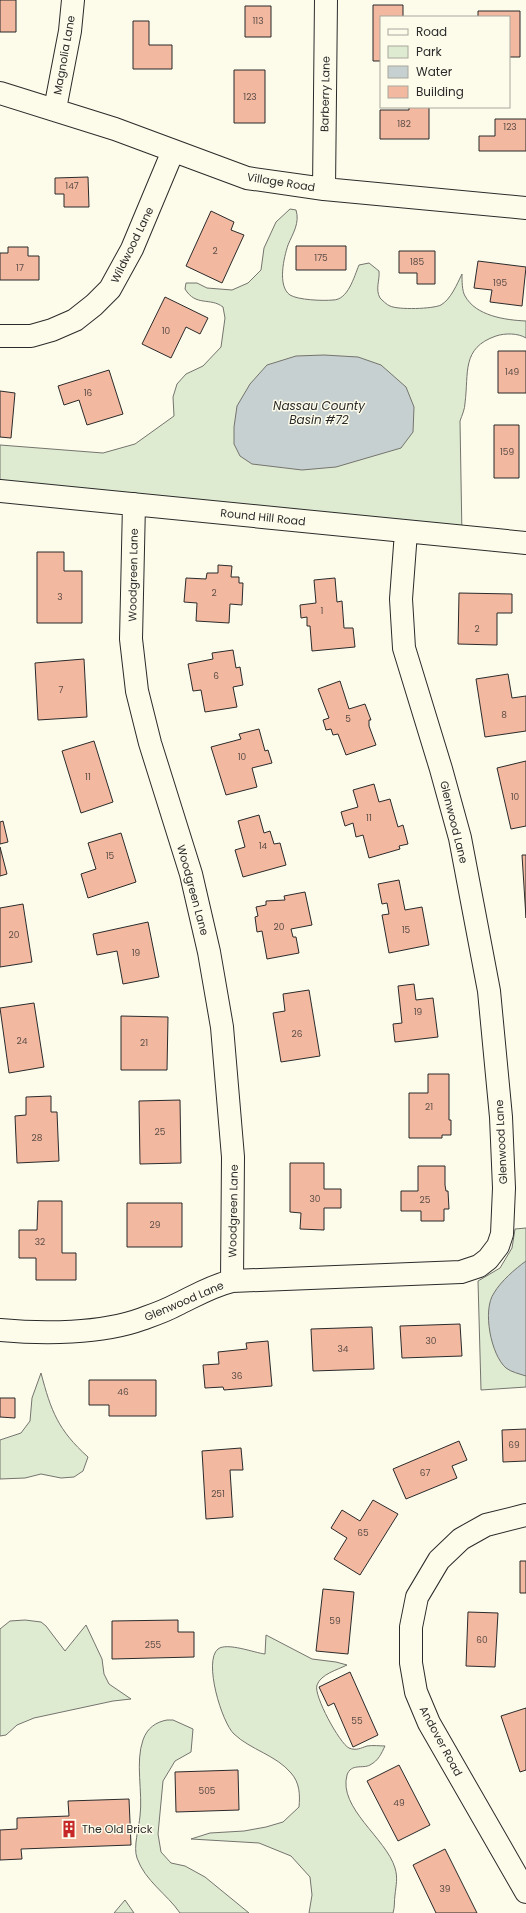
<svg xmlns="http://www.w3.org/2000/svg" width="526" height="1913" viewBox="0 0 526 1913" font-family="Poppins,sans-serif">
  <rect width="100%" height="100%" fill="#fdfbea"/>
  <path fill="#deebd1" stroke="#74746e" d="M 290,209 L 296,210 C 300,223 293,233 288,245 C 284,257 277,286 290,295 C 298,300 323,301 333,300 C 348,300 354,277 359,265 L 369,263 L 379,271 C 380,280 375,289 380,298 C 382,300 387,305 390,306 C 398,310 433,309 441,305 C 451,299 457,284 462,274 C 462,281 462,291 465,296 C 476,316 505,320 526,321 L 526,338 C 518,333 505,333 496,336 C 461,348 469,373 465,403 C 465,409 462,415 460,421 L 462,537 L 0,485 L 0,445 L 103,453 L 135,444 L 174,416 L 173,397 L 177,384 L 186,374 L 203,366 L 221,347 L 225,318 L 223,307 C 210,297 196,307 185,289 L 186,283 L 197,283 L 207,288 L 232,290 L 248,283 L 261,270 L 264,248 L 276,222 Z
    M 526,1228 L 526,1387 L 481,1390 L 478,1281 L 500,1268 L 512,1248 L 515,1229 Z
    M 41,1373 C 51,1411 58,1430 88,1457 L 83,1471 L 74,1477 L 61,1478 L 41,1474 L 25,1478 L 0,1479 L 0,1440 L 21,1433 L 30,1421 L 32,1398 Z
    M 25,1620 L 41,1622 L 46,1626 L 65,1651 L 86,1625 L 102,1659 L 104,1674 L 109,1684 L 131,1699 L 113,1701 L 34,1718 L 17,1725 L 6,1735 L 0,1736 L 0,1629 L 10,1621 Z
    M 266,1635 L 312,1659 L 336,1662 L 347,1665 C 337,1670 321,1674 317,1685 C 313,1695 340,1744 349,1748 C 356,1751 361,1748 367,1746 C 373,1745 380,1746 385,1746 C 381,1754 379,1760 370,1765 C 363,1769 351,1763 347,1775 C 338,1808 386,1838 395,1868 C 398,1878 396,1885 395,1895 C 394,1901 395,1907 393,1913 L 309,1913 L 312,1895 L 310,1877 L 291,1856 L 259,1843 L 191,1839 L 210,1833 L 244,1831 L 266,1827 L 283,1822 L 299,1807 C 300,1795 300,1783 291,1773 C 276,1755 251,1750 234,1734 C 222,1723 203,1661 218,1649 C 227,1642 255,1653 265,1654 Z
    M 167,1720 L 173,1720 L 193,1729 L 191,1752 L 175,1761 L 163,1781 L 158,1834 L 161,1852 L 171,1863 L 185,1866 L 205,1877 L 249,1913 L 180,1913 C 167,1894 145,1881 137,1858 C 133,1847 139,1828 140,1816 C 143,1793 135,1762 143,1740 C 147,1728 156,1722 167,1720 Z
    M 125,1900 L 134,1913 L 114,1913 Z"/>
  <path fill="#c7d0d0" stroke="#74746e" d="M 324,355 L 358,357 L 381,365 L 406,387 L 414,407 L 413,432 L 401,448 L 336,467 L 302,470 L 252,464 L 240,456 L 234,444 L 234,427 L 237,406 L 250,384 L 267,365 L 296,356 Z
    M 526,1261 L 526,1376 C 520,1374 511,1372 506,1368 C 491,1355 482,1310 494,1293 C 501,1281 515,1269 526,1261 Z"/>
  <path fill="#f2b8a0" stroke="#2b2b2b" d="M 0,0 L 16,0 L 16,32 L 0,32 Z
    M 373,5 L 403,5 L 403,17 L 381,17 L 381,61 L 373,61 Z
    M 245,6 L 271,6 L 271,37 L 245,37 Z
    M 478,11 L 520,11 L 520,57 L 509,57 L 509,17 L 478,17 Z
    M 133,21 L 149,21 L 149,45 L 172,45 L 172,69 L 133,69 Z
    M 234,70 L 265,70 L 265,123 L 234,123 Z
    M 409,107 L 429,107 L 429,139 L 380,139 L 380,110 L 409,110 Z
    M 495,119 L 526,119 L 526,151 L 479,151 L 479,136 L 495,136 Z
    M 88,177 L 89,207 L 64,207 L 64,194 L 55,194 L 55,178 Z
    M 211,211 L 234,222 L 231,230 L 244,235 L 222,283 L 186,266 Z
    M 296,246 L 346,246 L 346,270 L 296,270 Z
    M 8,247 L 28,247 L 28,256 L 39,256 L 39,280 L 0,280 L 0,253 L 8,253 Z
    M 399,251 L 435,251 L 435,284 L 417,284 L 417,273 L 399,273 Z
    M 478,261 L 526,267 L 522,306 L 490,302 L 492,290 L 474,288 Z
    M 165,297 L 208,318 L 200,334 L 186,327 L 171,358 L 142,344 Z
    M 498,351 L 526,351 L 526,393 L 498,393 Z
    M 109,370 L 123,414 L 87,425 L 79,400 L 64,405 L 58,386 Z
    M 0,391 L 15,393 L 11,438 L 0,437 Z
    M 494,425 L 519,425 L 519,478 L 494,478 Z
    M 37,552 L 64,552 L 64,571 L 82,571 L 82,623 L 37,623 Z
    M 218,565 L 232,566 L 231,577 L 239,577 L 239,583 L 243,583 L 242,605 L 230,604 L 229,623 L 196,621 L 197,603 L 184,602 L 186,578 L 206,579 L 207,573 L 218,573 Z
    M 335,578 L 337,602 L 342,601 L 344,628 L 353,628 L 355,647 L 312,651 L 310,626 L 307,626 L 307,617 L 301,618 L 300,605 L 316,603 L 314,580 Z
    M 459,593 L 512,594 L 512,613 L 497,613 L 497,645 L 458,644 Z
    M 233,650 L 236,668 L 240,667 L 243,685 L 233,687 L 237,707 L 205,712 L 201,690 L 193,691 L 188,664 L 213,659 L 212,653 Z
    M 84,659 L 87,717 L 38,720 L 35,663 Z
    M 508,674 L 512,698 L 526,696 L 526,731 L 485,737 L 476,679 Z
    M 340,681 L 349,709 L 365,704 L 371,720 L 369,720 L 369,726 L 376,745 L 346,755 L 338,734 L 333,735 L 331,729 L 326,730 L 323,720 L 329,718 L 318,689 Z
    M 259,729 L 265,751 L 268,750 L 272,763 L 252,768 L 257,787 L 226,795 L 211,747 L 241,739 L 239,734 Z
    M 94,741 L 113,802 L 81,813 L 62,751 Z
    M 526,761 L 526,826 L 511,829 L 497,768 Z
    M 374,784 L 379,802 L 390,799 L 398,827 L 403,825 L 408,844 L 399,846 L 400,849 L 369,858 L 363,835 L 356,837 L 353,823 L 345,826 L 341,812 L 358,807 L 353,790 Z
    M 259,815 L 264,833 L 270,831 L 274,844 L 280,843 L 286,865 L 243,877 L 235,850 L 245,847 L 238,821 Z
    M 3,821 L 8,842 L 0,844 L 0,822 Z
    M 121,833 L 136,882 L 88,898 L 81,874 L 96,869 L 88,843 Z
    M 0,847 L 7,874 L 0,876 Z
    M 522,855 L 526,855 L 526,918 Z
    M 399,880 L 405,910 L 422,907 L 429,945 L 389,953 L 382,915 L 389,914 L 387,903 L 382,904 L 378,884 Z
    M 305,892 L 312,925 L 291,929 L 293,937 L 296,937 L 299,953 L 267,959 L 262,931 L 257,932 L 255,917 L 258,916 L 256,907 L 266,905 L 266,901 L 285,900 L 284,896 Z
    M 23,904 L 32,962 L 0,967 L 0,908 Z
    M 148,922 L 159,977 L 123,984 L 117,951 L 97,955 L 93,934 Z
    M 414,984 L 416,1000 L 433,998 L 438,1037 L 395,1042 L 393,1024 L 402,1023 L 398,986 Z
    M 309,990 L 320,1056 L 281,1062 L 273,1013 L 285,1011 L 283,994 Z
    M 34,1003 L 44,1067 L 9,1073 L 0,1008 Z
    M 121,1016 L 168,1017 L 167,1070 L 121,1070 Z
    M 428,1074 L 449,1074 L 449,1120 L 451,1120 L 451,1135 L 442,1135 L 442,1138 L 409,1138 L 409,1093 L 428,1093 Z
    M 51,1096 L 51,1112 L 57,1112 L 59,1161 L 17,1163 L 15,1116 L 26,1115 L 26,1097 Z
    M 180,1100 L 181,1163 L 140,1164 L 139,1101 Z
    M 290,1163 L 324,1163 L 324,1189 L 341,1189 L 341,1208 L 324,1208 L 324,1230 L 300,1229 L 301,1213 L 290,1212 Z
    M 418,1166 L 445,1166 L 445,1185 L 446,1191 L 448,1191 L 449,1209 L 444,1209 L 444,1221 L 421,1221 L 421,1211 L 401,1211 L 401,1191 L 418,1191 Z
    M 38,1201 L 62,1201 L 62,1253 L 76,1253 L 76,1280 L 36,1280 L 36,1258 L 19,1258 L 19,1230 L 37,1230 Z
    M 127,1203 L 182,1203 L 182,1247 L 127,1247 Z
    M 460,1324 L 462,1356 L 402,1358 L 400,1326 Z
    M 372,1327 L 374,1369 L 313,1371 L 311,1329 Z
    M 268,1341 L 272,1386 L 224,1390 L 223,1387 L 205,1388 L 203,1365 L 219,1364 L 218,1352 L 247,1349 L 246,1343 Z
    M 89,1380 L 156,1380 L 156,1416 L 109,1416 L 109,1405 L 89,1405 Z
    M 0,1398 L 15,1398 L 15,1418 L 0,1417 Z
    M 526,1429 L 526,1461 L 503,1462 L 502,1430 Z
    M 459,1441 L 467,1460 L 452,1466 L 457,1478 L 406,1499 L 393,1469 Z
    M 241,1448 L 243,1470 L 230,1470 L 233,1517 L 206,1519 L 202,1451 Z
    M 373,1500 L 398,1514 L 360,1575 L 334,1559 L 347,1538 L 331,1528 L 342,1510 L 360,1521 Z
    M 520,1561 L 526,1561 L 526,1593 L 520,1593 Z
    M 323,1589 L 354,1592 L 348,1654 L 316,1651 Z
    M 468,1612 L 498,1613 L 495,1667 L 466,1666 Z
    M 178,1620 L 178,1632 L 194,1632 L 194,1657 L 112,1659 L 112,1621 Z
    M 350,1672 L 378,1735 L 353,1747 L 334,1703 L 328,1706 L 319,1687 Z
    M 526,1708 L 526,1770 L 520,1772 L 501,1716 Z
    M 399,1765 L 430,1825 L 398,1841 L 367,1781 Z
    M 238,1770 L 239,1810 L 176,1812 L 175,1772 Z
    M 129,1799 L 131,1845 L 21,1849 L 22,1859 L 0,1860 L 0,1830 L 17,1829 L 17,1818 L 69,1816 L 68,1801 Z
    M 445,1849 L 477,1913 L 436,1913 L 413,1865 Z"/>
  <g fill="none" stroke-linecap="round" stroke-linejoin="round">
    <g stroke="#2b2b2b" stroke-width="24">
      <path id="minor" d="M 0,93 L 115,129 L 247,178 L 324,189 L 526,208
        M 55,109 L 70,31 L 73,0
        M 324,189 L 326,0
        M 0,336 L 31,336 L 52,330 L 75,320 L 94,305 L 110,289 L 132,249 L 173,151
        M 0,491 L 526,543
        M 134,504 L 131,639 L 137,691 L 150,743 L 191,874 L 209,952 L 222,1027 L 233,1157 L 232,1281
        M 0,1330 C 43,1334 101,1334 142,1319 C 153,1315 165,1311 176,1305 C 195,1296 211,1286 232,1281 L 461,1272 L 479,1266 L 488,1259 L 498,1246 L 502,1234 L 504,1188 L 501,1117 L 489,991 L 460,838 L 441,769 L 404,648 L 401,599 L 406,532
        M 526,1515 L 486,1525 L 461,1539 L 439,1560 L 417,1597 L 411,1627 L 411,1663 L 416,1692 L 429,1723 L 526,1892"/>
    </g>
    <use href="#minor" stroke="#fdfbea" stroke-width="22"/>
  </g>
  <defs>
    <g id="building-bare" transform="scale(1.38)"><path d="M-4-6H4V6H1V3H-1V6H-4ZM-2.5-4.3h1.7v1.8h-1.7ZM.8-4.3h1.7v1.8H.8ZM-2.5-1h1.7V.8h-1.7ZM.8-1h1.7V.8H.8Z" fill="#c62828" stroke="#fdfbea" stroke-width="2.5" paint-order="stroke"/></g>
  </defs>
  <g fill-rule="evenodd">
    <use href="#building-bare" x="69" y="1829"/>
  </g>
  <g text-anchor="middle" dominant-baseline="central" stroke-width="3" stroke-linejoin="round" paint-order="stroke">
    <g font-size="9" fill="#5d4e48">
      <text x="258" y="21">113</text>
      <text x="250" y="97">123</text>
      <text x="404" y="124">182</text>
      <text x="510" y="127">123</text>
      <text x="72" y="186">147</text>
      <text x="215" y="251">2</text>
      <text x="321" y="258">175</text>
      <text x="417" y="262">185</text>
      <text x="20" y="268">17</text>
      <text x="500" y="283">195</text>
      <text x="166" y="331">10</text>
      <text x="512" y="372">149</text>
      <text x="88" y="393">16</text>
      <text x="507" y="452">159</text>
      <text x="214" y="593">2</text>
      <text x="60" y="597">3</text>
      <text x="322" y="611">1</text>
      <text x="477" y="629">2</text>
      <text x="216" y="676">6</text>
      <text x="61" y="690">7</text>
      <text x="504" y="715">8</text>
      <text x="348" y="719">5</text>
      <text x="242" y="757">10</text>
      <text x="88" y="777">11</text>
      <text x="515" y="797">10</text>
      <text x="369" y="818">11</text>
      <text x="263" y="846">14</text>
      <text x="110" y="856">15</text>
      <text x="279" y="927">20</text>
      <text x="406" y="930">15</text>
      <text x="14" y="935">20</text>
      <text x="136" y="953">19</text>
      <text x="418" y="1012">19</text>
      <text x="297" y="1034">26</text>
      <text x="22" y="1041">24</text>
      <text x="144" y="1043">21</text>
      <text x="429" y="1107">21</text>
      <text x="160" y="1132">25</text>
      <text x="37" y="1138">28</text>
      <text x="315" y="1199">30</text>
      <text x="425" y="1200">25</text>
      <text x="155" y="1225">29</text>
      <text x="40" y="1242">32</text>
      <text x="431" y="1341">30</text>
      <text x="343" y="1349">34</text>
      <text x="237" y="1376">36</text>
      <text x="123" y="1392">46</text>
      <text x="514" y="1445">69</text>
      <text x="425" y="1473">67</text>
      <text x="218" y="1494">251</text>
      <text x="363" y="1533">65</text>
      <text x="335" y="1621">59</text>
      <text x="482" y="1640">60</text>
      <text x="153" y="1645">255</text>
      <text x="357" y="1721">55</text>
      <text x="207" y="1791">505</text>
      <text x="399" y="1803">49</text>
      <text x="445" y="1889">39</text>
    </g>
    <g font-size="11" fill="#2b2b2b" stroke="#fdfbea">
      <text transform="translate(64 55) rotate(-80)">Magnolia Lane</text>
      <text transform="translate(325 94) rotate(-89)">Barberry Lane</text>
      <text transform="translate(281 182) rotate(9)">Village Road</text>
      <text transform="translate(132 245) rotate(-64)">Wildwood Lane</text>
      <text transform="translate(263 517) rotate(6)">Round Hill Road</text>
      <text transform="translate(133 575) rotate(-89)">Woodgreen Lane</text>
      <text transform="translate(454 822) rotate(76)">Glenwood Lane</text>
      <text transform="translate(193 890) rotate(75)">Woodgreen Lane</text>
      <text transform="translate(501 1142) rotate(-93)">Glenwood Lane</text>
      <text transform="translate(233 1211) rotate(-89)">Woodgreen Lane</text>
      <text transform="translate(184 1301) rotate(-23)">Glenwood Lane</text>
      <text transform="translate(441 1741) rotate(62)">Andover Road</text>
    </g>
    <g font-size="11" fill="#2b2b2b" stroke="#fdfbea" text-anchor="start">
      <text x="82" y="1829">The Old Brick</text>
    </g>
    <g font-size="12" font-style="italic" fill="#2b2b2b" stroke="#fdfbea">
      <text x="319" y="405">Nassau County<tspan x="319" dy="14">Basin #72</tspan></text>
    </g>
  </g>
  <rect x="380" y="16" width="130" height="92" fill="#fdfbea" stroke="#a9a89e"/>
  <rect x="388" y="29" width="20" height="6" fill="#fdfbea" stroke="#a9a89e"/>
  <text x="416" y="36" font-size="12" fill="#2b2b2b">Road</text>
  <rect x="388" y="46" width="20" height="12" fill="#deebd1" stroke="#a9a89e"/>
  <text x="416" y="56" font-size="12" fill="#2b2b2b">Park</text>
  <rect x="388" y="66" width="20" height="12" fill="#c7d0d0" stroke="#a9a89e"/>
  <text x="416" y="76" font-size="12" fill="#2b2b2b">Water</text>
  <rect x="388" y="86" width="20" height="12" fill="#f2b8a0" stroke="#a9a89e"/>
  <text x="416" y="96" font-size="12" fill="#2b2b2b">Building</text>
</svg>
